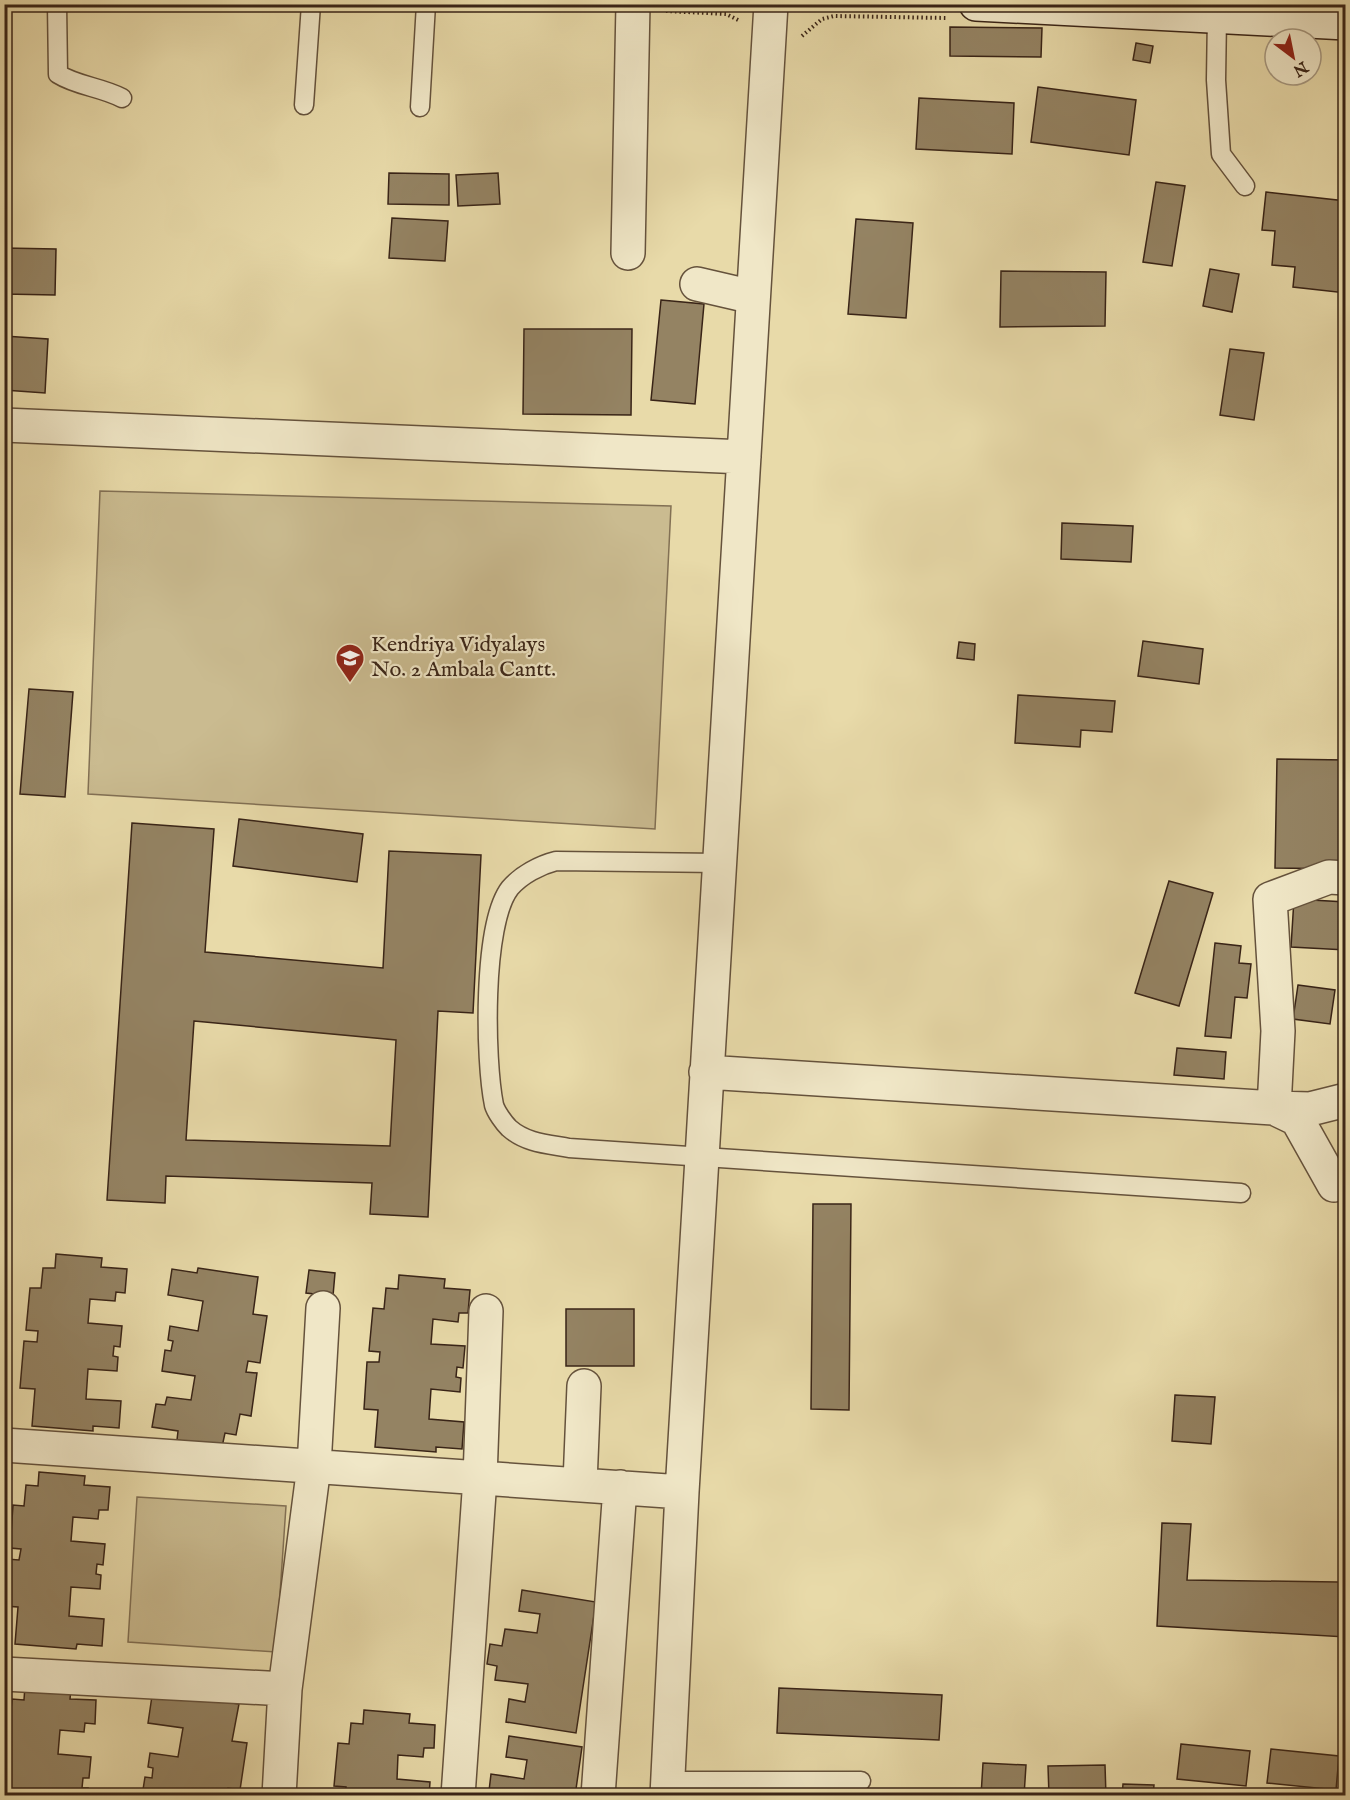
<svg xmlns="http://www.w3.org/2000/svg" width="1350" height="1800" viewBox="0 0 1350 1800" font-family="'IM FELL English',serif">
  <rect width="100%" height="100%" fill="#e8daa9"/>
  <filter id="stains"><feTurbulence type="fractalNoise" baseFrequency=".00333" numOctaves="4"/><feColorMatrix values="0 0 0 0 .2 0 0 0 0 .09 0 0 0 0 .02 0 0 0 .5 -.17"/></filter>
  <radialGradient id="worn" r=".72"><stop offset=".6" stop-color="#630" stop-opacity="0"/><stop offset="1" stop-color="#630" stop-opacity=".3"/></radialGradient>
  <path fill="#cabb90" stroke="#827054" stroke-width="1.5" d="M 100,491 L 671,506 L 655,829 L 88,794 Z
    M 137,1497 L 286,1506 L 276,1652 L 128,1642 Z"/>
  <path fill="#948363" stroke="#392417" stroke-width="1.5" fill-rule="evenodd" d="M 950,27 L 1042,28 L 1041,57 L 950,56 Z
    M 1136,43 L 1153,46 L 1150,63 L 1133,60 Z
    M 1038,87 L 1136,100 L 1129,155 L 1031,142 Z
    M 919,98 L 1014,103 L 1012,154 L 916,149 Z
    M 389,173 L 449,174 L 449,205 L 388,204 Z
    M 498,173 L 500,204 L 458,206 L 456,175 Z
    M 1156,182 L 1185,186 L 1172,266 L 1143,262 Z
    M 1266,192 L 1346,201 L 1346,293 L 1293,287 L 1295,267 L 1272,265 L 1275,231 L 1262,230 Z
    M 392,218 L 448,221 L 445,261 L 389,258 Z
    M 856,219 L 913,223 L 906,318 L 848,314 Z
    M 4,248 L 56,249 L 55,295 L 4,294 Z
    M 1210,269 L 1239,274 L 1232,312 L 1203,306 Z
    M 1001,271 L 1106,272 L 1105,326 L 1000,327 Z
    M 661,300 L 704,304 L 695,404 L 651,400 Z
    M 524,329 L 632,329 L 631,415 L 523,414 Z
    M 4,336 L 48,339 L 45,393 L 4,390 Z
    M 1230,349 L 1264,353 L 1254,420 L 1220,415 Z
    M 1062,523 L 1133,526 L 1131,562 L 1061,559 Z
    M 1143,641 L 1203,649 L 1199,684 L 1138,676 Z
    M 959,642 L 975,644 L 974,660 L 957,658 Z
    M 29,689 L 73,692 L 65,797 L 20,794 Z
    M 1018,695 L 1115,701 L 1112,732 L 1081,730 L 1080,747 L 1015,743 Z
    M 1277,759 L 1346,760 L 1346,869 L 1275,868 Z
    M 239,819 L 363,834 L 357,882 L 233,866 Z
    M 132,823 L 214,829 L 205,952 L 383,968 L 389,851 L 481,855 L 473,1013 L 438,1011 L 428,1217 L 370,1214 L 372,1183 L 166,1176 L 165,1203 L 107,1200 ZM 194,1021 L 396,1040 L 390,1146 L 186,1140 Z
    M 1169,881 L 1213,893 L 1179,1006 L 1135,993 Z
    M 1294,899 L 1346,902 L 1346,950 L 1291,947 Z
    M 1215,943 L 1241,946 L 1239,963 L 1251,964 L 1247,998 L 1235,997 L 1231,1038 L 1205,1036 Z
    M 1298,985 L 1335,990 L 1330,1024 L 1293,1019 Z
    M 1177,1048 L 1226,1052 L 1224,1079 L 1174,1075 Z
    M 813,1204 L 851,1204 L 849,1410 L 811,1409 Z
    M 56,1254 L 102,1258 L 101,1267 L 127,1269 L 125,1293 L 116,1292 L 115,1301 L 90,1299 L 88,1323 L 122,1326 L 120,1347 L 114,1346 L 113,1356 L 118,1357 L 117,1371 L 88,1369 L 86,1399 L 121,1401 L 119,1428 L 93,1426 L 93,1431 L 32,1426 L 35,1389 L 20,1388 L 24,1341 L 37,1342 L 38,1331 L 26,1330 L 30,1288 L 41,1288 L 43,1268 L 55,1268 Z
    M 198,1268 L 258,1277 L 253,1314 L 267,1316 L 260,1363 L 248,1361 L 246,1372 L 257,1373 L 251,1416 L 240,1414 L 236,1435 L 225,1433 L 222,1447 L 177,1440 L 178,1431 L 152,1427 L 156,1404 L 165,1405 L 167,1397 L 191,1400 L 195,1376 L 162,1371 L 165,1350 L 171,1351 L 173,1341 L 168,1340 L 170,1326 L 198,1331 L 203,1301 L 168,1295 L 172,1269 L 197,1273 Z
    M 309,1270 L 335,1273 L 333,1296 L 306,1293 Z
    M 399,1275 L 445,1279 L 444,1288 L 470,1290 L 468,1313 L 459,1313 L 458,1322 L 433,1319 L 431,1344 L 465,1346 L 463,1368 L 457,1367 L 456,1377 L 461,1378 L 460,1392 L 431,1389 L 429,1419 L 464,1422 L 462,1449 L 436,1447 L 436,1452 L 375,1447 L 378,1410 L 364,1409 L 367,1362 L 379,1362 L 380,1352 L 369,1351 L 373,1308 L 384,1309 L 386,1288 L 398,1289 Z
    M 566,1309 L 634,1309 L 634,1366 L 566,1366 Z
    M 1175,1395 L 1215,1397 L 1211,1444 L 1172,1441 Z
    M 39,1472 L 85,1476 L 84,1485 L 110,1487 L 108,1510 L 99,1510 L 98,1519 L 73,1517 L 71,1541 L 105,1544 L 103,1565 L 97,1564 L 96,1574 L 101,1575 L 100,1589 L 71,1587 L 69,1616 L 104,1619 L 102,1646 L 77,1644 L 76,1649 L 15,1644 L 18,1607 L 4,1606 L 7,1559 L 19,1560 L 21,1549 L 10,1548 L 13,1505 L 24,1506 L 26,1485 L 38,1486 Z
    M 1162,1523 L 1191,1524 L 1187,1580 L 1338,1582 L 1346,1575 L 1346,1637 L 1157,1626 Z
    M 522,1590 L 596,1602 L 576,1733 L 506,1722 L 509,1699 L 525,1702 L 528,1684 L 495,1680 L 497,1666 L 487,1664 L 490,1644 L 502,1646 L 505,1629 L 537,1633 L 540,1614 L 519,1611 Z
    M 25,1686 L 71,1689 L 70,1699 L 96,1700 L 95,1724 L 85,1723 L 84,1732 L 60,1730 L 58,1754 L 91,1757 L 89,1778 L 83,1778 L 82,1788 L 88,1788 L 87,1796 L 4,1796 L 7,1763 L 4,1762 L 4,1719 L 10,1720 L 12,1699 L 24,1700 Z
    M 779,1688 L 942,1695 L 939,1740 L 777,1733 Z
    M 178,1695 L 239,1704 L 232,1741 L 247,1743 L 240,1790 L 228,1788 L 227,1796 L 142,1796 L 145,1777 L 152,1778 L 153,1768 L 148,1767 L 150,1753 L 178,1757 L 183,1728 L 148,1723 L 152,1696 Z
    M 364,1710 L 410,1714 L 409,1723 L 435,1725 L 434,1748 L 424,1748 L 423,1757 L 398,1755 L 397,1779 L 430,1782 L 429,1796 L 345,1796 L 346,1787 L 334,1786 L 338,1743 L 349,1744 L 351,1723 L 363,1724 Z
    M 509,1736 L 582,1747 L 575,1796 L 476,1796 L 477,1789 L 489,1791 L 491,1774 L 524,1779 L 527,1760 L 506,1757 Z
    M 1181,1744 L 1250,1751 L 1246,1786 L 1177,1779 Z
    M 1271,1749 L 1339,1756 L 1336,1790 L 1267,1783 Z
    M 983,1763 L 1026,1765 L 1024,1796 L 981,1796 Z
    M 1105,1765 L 1106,1796 L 1049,1796 L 1048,1766 Z
    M 1123,1784 L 1154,1785 L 1153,1796 L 1122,1796 Z"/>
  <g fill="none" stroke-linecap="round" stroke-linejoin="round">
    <g stroke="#65523c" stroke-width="21">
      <path id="lane" d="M 57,4 L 58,74 C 77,86 101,87 122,98
        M 1217,16 L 1216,80 L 1221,154 L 1245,186
        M 304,105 L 311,4
        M 420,107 L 426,4
        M 719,863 L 556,861 C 540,865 521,875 510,888 C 482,924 485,1061 494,1105 C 496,1112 504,1123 509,1128 C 526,1143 547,1144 569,1148 L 1241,1193
        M 668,1781 L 861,1781"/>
    </g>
    <g stroke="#65523c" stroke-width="36">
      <path id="street" d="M 628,253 L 633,4
        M 697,284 L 753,297
        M 4,425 L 744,457
        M 706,1072 L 1274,1108 L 1278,1031 L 1270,899 L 1329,877 L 1346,878
        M 1274,1108 L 1297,1119 L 1334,1185
        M 1274,1108 L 1310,1109 L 1346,1100
        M 4,1445 L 682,1492
        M 580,1483 L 584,1386
        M 4,1674 L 285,1689
        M 279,1796 L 285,1689 L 314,1466 L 323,1308
        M 458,1796 L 480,1478 L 486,1311
        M 598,1796 L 620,1487
        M 667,1796 L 682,1492 L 771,4"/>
    </g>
    <g stroke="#392417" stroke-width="36">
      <path id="secondary" d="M 976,4 L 1346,23"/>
    </g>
    <path stroke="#392417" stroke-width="4" stroke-dasharray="1.5 3" stroke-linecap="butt" d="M 523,4 L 602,8
      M 666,11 L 726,14 L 738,20
      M 802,36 L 822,19 L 834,16 L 947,18"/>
    <use href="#lane" stroke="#f0e7c7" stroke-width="18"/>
    <use href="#street" stroke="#f0e7c7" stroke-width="33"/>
    <use href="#secondary" stroke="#f0e7c7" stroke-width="33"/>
  </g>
  <defs>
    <g id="school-pin" transform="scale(1.5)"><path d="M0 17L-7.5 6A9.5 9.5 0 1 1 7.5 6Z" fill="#8f2418" stroke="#f0e7c7"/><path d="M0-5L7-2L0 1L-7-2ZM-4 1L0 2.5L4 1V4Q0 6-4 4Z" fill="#fff"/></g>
  </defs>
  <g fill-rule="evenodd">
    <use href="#school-pin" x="350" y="658"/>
  </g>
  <g text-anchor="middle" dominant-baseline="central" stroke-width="4.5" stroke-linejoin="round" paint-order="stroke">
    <g font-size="22" fill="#392417" stroke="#f0e7c7" text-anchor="start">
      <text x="371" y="645">Kendriya Vidyalays<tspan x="371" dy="25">No. 2 Ambala Cantt.</tspan></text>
    </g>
  </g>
  <rect width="1350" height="1800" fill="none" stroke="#e8daa9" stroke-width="24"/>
  <rect x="6" y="6" width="1338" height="1788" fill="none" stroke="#392417" stroke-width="3"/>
  <rect x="12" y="12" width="1326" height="1776" fill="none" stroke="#392417" stroke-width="1.5"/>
  <g transform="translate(1293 57) rotate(148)"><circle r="28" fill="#f0e7c7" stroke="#a79981" stroke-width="1.5"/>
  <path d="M0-4.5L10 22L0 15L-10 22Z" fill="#8f2418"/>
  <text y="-9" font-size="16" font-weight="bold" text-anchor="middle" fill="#392417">N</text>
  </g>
  <rect width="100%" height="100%" filter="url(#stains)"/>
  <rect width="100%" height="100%" fill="url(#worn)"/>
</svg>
